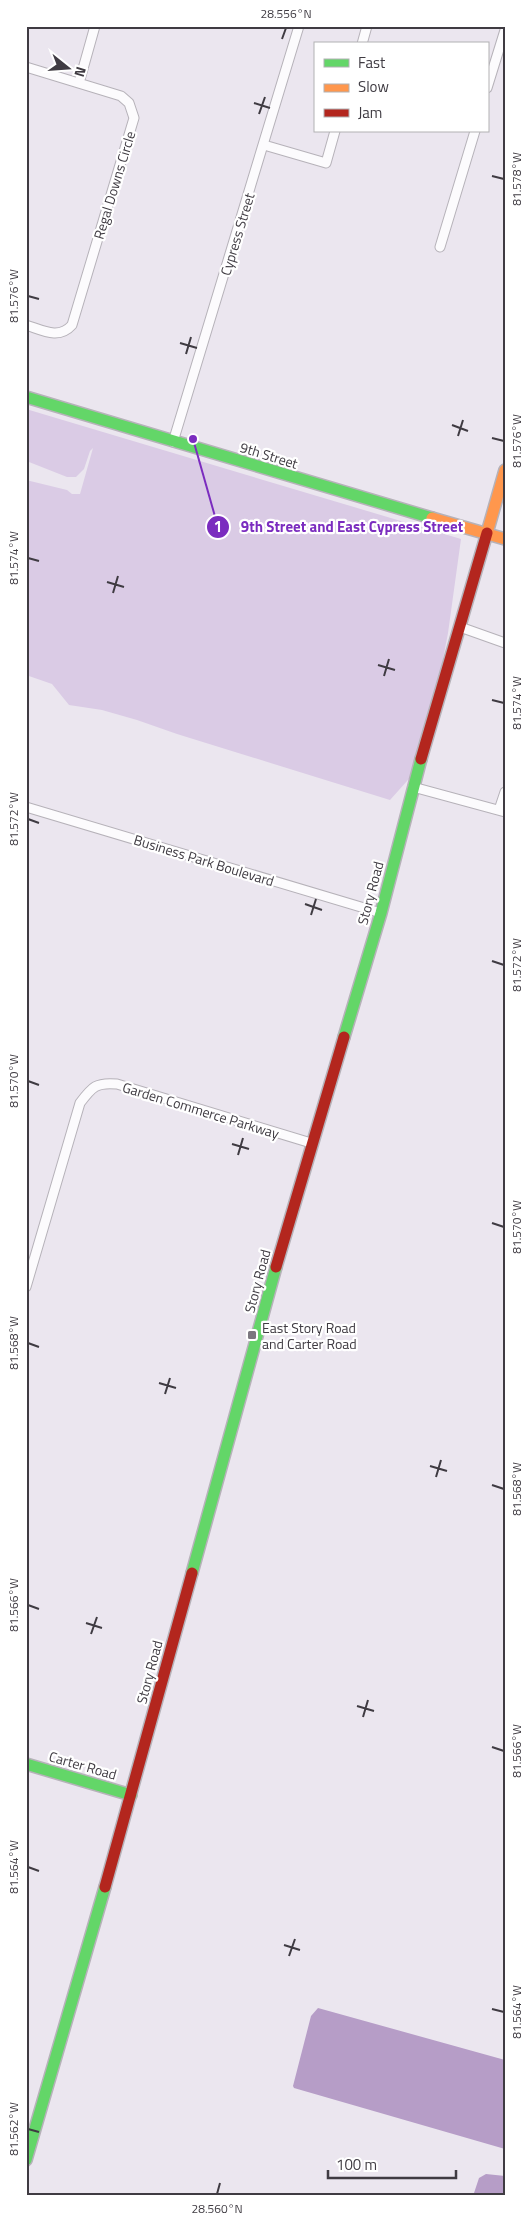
<svg xmlns="http://www.w3.org/2000/svg" width="531" height="2222" viewBox="0 0 531 2222" font-family="'Titillium Web',sans-serif">
  <rect width="100%" height="100%" fill="#ebe6ef"/>
  <path fill="#dacbe5" d="M 26,409 L 461,539 L 448,633 L 439,680 L 416,771 L 390,800 L 177,734 L 137,720 L 102,710 L 69,705 L 52,684 L 26,675 L 26,480 L 67,490 L 72,494 L 80,494 L 93,448 L 90,451 L 84,469 L 76,477 L 67,477 L 29,462 L 26,463 Z"/>
  <path fill="#b69dc7" d="M 318,2008 L 505,2060 L 505,2149 L 294,2088 L 293,2086 L 311,2016 Z
    M 486,2174 L 505,2176 L 505,2196 L 473,2196 L 479,2178 Z"/>
  <g fill="none" stroke-linecap="round" stroke-linejoin="round">
    <g stroke="#b6b2b9" stroke-width="11">
      <path id="street" d="M 362,44 L 367,26
        M 26,67 L 121,96 L 129,103 L 134,118 L 72,325 C 59,340 42,330 26,325
        M 79,83 L 95,26
        M 487,88 L 505,30
        M 264,145 L 326,163 L 335,131
        M 440,247 L 475,131
        M 173,442 L 299,26
        M 460,627 L 505,643
        M 413,787 L 505,812
        M 26,807 L 381,913
        M 499,810 L 505,792
        M 26,1287 L 80,1103 C 92,1087 96,1082 117,1084 L 311,1143"/>
    </g>
    <g stroke="#b6b2b9" stroke-width="14">
      <path id="fast" d="M 26,397 L 432,518
        M 344,1037 L 381,913 L 421,759
        M 192,1573 L 276,1267
        M 26,1764 L 131,1795
        M 26,2160 L 105,1887"/>
    </g>
    <g stroke="#b6b2b9" stroke-width="14">
      <path id="slow" d="M 432,518 L 505,539
        M 487,533 L 505,470"/>
    </g>
    <g stroke="#b6b2b9" stroke-width="14">
      <path id="jam" d="M 421,759 L 487,533
        M 276,1267 L 344,1037
        M 105,1887 L 192,1573"/>
    </g>
    <use href="#street" stroke="#fcfbfd" stroke-width="9"/>
    <use href="#fast" stroke="#63d668" stroke-width="11"/>
    <use href="#slow" stroke="#ff974d" stroke-width="11"/>
    <use href="#jam" stroke="#b3261e" stroke-width="11"/>
  </g>
  <path fill="none" stroke="#3f3b42" stroke-width="2" d="M 282,39 L 286,28M 254,103 L 270,108M 259,114 L 265,97M 492,176 L 504,179M 28,296 L 39,299M 180,343 L 197,348M 186,354 L 191,337M 452,425 L 468,431M 458,436 L 463,420M 492,438 L 504,441M 28,558 L 39,561M 107,582 L 124,587M 113,593 L 118,576M 378,665 L 395,670M 384,676 L 389,659M 492,700 L 504,703M 28,819 L 39,823M 305,904 L 322,910M 311,915 L 316,899M 492,961 L 504,965M 28,1081 L 39,1085M 232,1144 L 249,1149M 238,1155 L 243,1138M 492,1223 L 504,1227M 28,1343 L 39,1347M 159,1383 L 176,1388M 165,1394 L 170,1378M 430,1466 L 447,1471M 436,1477 L 441,1460M 492,1485 L 504,1489M 28,1605 L 39,1609M 86,1623 L 102,1628M 91,1634 L 97,1617M 357,1706 L 374,1711M 363,1717 L 368,1700M 492,1747 L 504,1751M 28,1867 L 39,1871M 284,1945 L 300,1950M 289,1956 L 295,1939M 492,2009 L 504,2012M 28,2129 L 39,2132M 217,2194 L 220,2183"/>
  <rect fill="#7b777f" stroke="#fff" stroke-width="2" x="247" y="1330" width="10" height="10" rx="2.5"/>
  <g text-anchor="middle" dominant-baseline="central" stroke-width="4.5" stroke-linejoin="round" paint-order="stroke">
    <g font-size="14" fill="#3f3b42" stroke="#fff">
      <text transform="translate(114 185) rotate(-73)">Regal Downs Circle</text>
      <text transform="translate(237 234) rotate(-73)">Cypress Street</text>
      <text transform="translate(269 455) rotate(17)">9th Street</text>
      <text transform="translate(204 860) rotate(17)">Business Park Boulevard</text>
      <text transform="translate(370 893) rotate(-75)">Story Road</text>
      <text transform="translate(201 1110) rotate(17)">Garden Commerce Parkway</text>
      <text transform="translate(257 1281) rotate(-75)">Story Road</text>
      <text transform="translate(149 1672) rotate(-75)">Story Road</text>
      <text transform="translate(83 1765) rotate(16)">Carter Road</text>
    </g>
    <g font-size="14" fill="#3f3b42" stroke="#fff" text-anchor="start">
      <text x="262" y="1327">East Story Road<tspan x="262" dy="16">and Carter Road</tspan></text>
    </g>
  </g>
  <path fill="none" stroke="#7b2cbf" stroke-width="2" d="M193 439L218 527"/>
  <g fill="#7b2cbf" stroke="#fff" stroke-width="2">
    <circle cx="193" cy="439" r="5"/>
    <circle cx="218" cy="527" r="12"/>
  </g>
  <g font-size="15" text-anchor="middle" font-weight="bold" fill="#fff">
    <text x="218" y="532">1</text>
  </g>
  <g font-size="15" text-anchor="middle" font-weight="bold" fill="#7b2cbf" stroke="#fff" stroke-width="4.5" stroke-linejoin="round" paint-order="stroke">
    <text x="352" y="532">9th Street and East Cypress Street</text>
  </g>
  <rect width="531" height="2222" fill="none" stroke="#ffffff" stroke-width="55"/>
  <rect x="314" y="42" width="175" height="90" fill="#ffffff" stroke="#b2b1b3"/>
  <rect x="324" y="59" width="25" height="8" fill="#63d668" stroke="#b2b1b3"/>
  <text x="358" y="68" font-size="15" fill="#3f3b42">Fast</text>
  <rect x="324" y="84" width="25" height="8" fill="#ff974d" stroke="#b2b1b3"/>
  <text x="358" y="92" font-size="15" fill="#3f3b42">Slow</text>
  <rect x="324" y="109" width="25" height="8" fill="#b3261e" stroke="#b2b1b3"/>
  <text x="358" y="118" font-size="15" fill="#3f3b42">Jam</text>
  <g transform="translate(68 68) rotate(107)" stroke="#ffffff" stroke-width="4" paint-order="stroke">
  <path d="M0-4L9 19L0 12L-9 19Z" fill="#3f3b42"/>
  <text y="-8" font-size="14" font-weight="bold" text-anchor="middle" fill="#3f3b42">N</text>
  </g>
  <path d="M328 2170v8h128v-8" fill="none" stroke="#3f3b42" stroke-width="2.5"/>
  <text x="336" y="2170" font-size="15" fill="#3f3b42" stroke="#ffffff" stroke-width="4" paint-order="stroke">100 m</text>
  <rect x="28" y="28" width="476" height="2166" fill="none" stroke="#3f3b42" stroke-width="2"/>
  <g font-size="12" text-anchor="middle" fill="#3f3b42">
    <text x="286" y="18">28.556°N</text>
    <text transform="translate(517 179) rotate(-90)" y="4">81.578°W</text>
    <text transform="translate(14 296) rotate(-90)" y="4">81.576°W</text>
    <text transform="translate(517 441) rotate(-90)" y="4">81.576°W</text>
    <text transform="translate(14 558) rotate(-90)" y="4">81.574°W</text>
    <text transform="translate(517 703) rotate(-90)" y="4">81.574°W</text>
    <text transform="translate(14 819) rotate(-90)" y="4">81.572°W</text>
    <text transform="translate(517 965) rotate(-90)" y="4">81.572°W</text>
    <text transform="translate(14 1081) rotate(-90)" y="4">81.570°W</text>
    <text transform="translate(517 1227) rotate(-90)" y="4">81.570°W</text>
    <text transform="translate(14 1343) rotate(-90)" y="4">81.568°W</text>
    <text transform="translate(517 1489) rotate(-90)" y="4">81.568°W</text>
    <text transform="translate(14 1605) rotate(-90)" y="4">81.566°W</text>
    <text transform="translate(517 1751) rotate(-90)" y="4">81.566°W</text>
    <text transform="translate(14 1867) rotate(-90)" y="4">81.564°W</text>
    <text transform="translate(517 2012) rotate(-90)" y="4">81.564°W</text>
    <text transform="translate(14 2129) rotate(-90)" y="4">81.562°W</text>
    <text x="217" y="2213">28.560°N</text>
  </g>
</svg>
